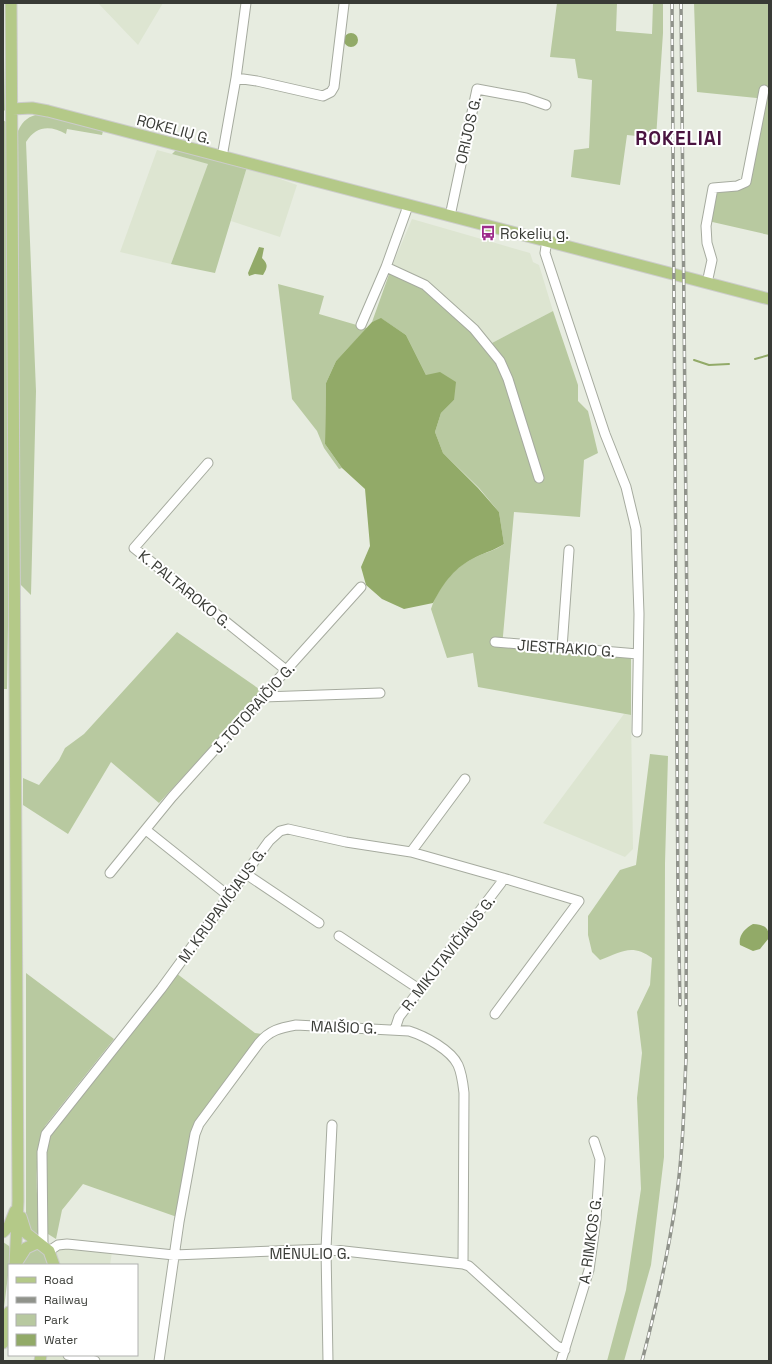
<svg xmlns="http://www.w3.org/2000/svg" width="772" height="1364" viewBox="0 0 772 1364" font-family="'Space Grotesk',sans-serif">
  <rect width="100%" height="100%" fill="#e7ece0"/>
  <path fill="#dde5d1" d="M 98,3 L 163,3 L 138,45 Z
    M 157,150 L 209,164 L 171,264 L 120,252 Z
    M 247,167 L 297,185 L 280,237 L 231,221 Z
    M 412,219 L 530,253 L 533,262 L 539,265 L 553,311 L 492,343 L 474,322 L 392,266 Z
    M 624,714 L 631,715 L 633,849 L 625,857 L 543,823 Z
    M 63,1247 L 112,1252 L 110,1265 L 57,1265 L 54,1255 L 56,1251 Z
    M 45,1355 L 83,1355 L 89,1361 L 44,1361 Z"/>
  <path fill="#b8c9a0" d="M 3,3 L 5,110 L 3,112 Z
    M 557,3 L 617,3 L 616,31 L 652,34 L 653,3 L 663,3 L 663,33 L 656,138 L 627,135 L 620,185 L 571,177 L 574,150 L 589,148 L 592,80 L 578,78 L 575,59 L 550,57 Z
    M 694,3 L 769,3 L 769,235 L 708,221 L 715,190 L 748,187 L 767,99 L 697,92 Z
    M 40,114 L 103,131 L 102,135 L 67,129 L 66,134 C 50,125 36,126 26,142 L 36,391 L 31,595 L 20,584 L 18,131 C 23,120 29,116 40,114 Z
    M 3,120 L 6,122 L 9,566 L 7,687 L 7,689 L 3,689 Z
    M 175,151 L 179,151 L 247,167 L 215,273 L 171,264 L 208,164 L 172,154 Z
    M 392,266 L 427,282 L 474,322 L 492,343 L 553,311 L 578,385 L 578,401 L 588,411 L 598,453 L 584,460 L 580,517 L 514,512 L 502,647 L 631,656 L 631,715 L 478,687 L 473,653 L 447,658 L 431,609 C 439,586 454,567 476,557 C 486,552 495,551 504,544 L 499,512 L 479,488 L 443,453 L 435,432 L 441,413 L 454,400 L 426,375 L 406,335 L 382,319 L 372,322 Z
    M 278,284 L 324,296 L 319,314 L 367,328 L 336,361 L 326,383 L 325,444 L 342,468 L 339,469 L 324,448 L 317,431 L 292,399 Z
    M 177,632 L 262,691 L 159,803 L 111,762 L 68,834 L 23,805 L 23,778 L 39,785 L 59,760 L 65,748 L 84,734 Z
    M 650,754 L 668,756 L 665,863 L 664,1157 L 651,1265 L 624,1361 L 607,1361 L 626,1290 L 641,1189 L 637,1098 L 642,1053 L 637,1012 L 650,985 L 652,958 C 632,943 621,952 600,960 L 592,952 L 588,935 L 588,916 L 620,870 L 636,865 Z
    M 26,973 L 114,1039 L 45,1126 C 32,1158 38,1202 39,1236 L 34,1238 L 26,1223 Z
    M 176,973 L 255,1033 L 262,1034 L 194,1127 L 189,1142 L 177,1217 L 83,1184 L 62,1210 L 56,1239 L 48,1234 L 47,1230 C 46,1198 40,1157 54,1128 Z
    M 3,1242 L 9,1246 L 11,1251 L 3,1316 Z
    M 37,1249 L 45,1254 L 50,1265 L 23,1265 L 24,1254 Z"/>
  <path fill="#92aa68" d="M344 40a7 7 0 1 1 14 0a7 7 0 1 1-14 0Z
    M 259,247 L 264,248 L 262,258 C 268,264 268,267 263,275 L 255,274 L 249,276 L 248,273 Z
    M 381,318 L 406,335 L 426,375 L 440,372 L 456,382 L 454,400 L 441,413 L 435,432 L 443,453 L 478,488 L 499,512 L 504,544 C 495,550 486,552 476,557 C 455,567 444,582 433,603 L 404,609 L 382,599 L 366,585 L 361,567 L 370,546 L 365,489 L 342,468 L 325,444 L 326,383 L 336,361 L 372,322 Z
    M 753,924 C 764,925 769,927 769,938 L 760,949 L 753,951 L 740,945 C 738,936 745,928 753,924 Z"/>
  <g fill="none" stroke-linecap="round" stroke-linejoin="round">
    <path stroke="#92aa68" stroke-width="2" d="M 755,359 L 769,355
      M 694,360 L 709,365 L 729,364"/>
    <g stroke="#a6ab9f" stroke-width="11">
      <path id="minor" d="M 236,78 L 257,81 L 323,96 L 331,92 L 334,87 L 344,4
        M 222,157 L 236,78 L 246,3
        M 450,216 L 477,89 L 526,98 L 546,105
        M 547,240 L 545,253 L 605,434 L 626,487 L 636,529 L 639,614 L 637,732
        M 386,267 L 425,285 L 474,329 L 500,361 L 508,379 L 539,478
        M 707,283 L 712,260 L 707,243 L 706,226 L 713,188 L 737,186 L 746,182 L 764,90
        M 361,325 L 386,267 L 408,206
        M 208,463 L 134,548 L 286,670
        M 495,642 L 638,654
        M 562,648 L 569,550
        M 263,697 L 380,693
        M 146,830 L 230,897
        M 411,852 L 465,779
        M 110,873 L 172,797 L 361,587
        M 246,874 L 319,923
        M 339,936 L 419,989
        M 395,1029 L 399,1017 L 501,883 L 503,878
        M 43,1246 L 42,1152 L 46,1134 L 161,989 L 269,841 L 280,831 L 288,829 L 346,842 L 411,852 L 503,878 L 579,901 L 495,1014
        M 49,1251 L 58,1245 L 67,1244 L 174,1255 L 326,1249 L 463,1264 L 469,1266 L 557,1346 L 565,1350
        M 68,1355 L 95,1361
        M 159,1361 L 179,1222 L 195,1134 L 199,1124 L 259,1043 C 270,1030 280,1028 296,1025 L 409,1031 C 425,1036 451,1050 458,1065 C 462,1074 463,1084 464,1093 L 463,1264
        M 328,1361 L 326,1249 L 332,1125
        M 561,1361 L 589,1270 L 596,1219 L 600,1159 L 594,1141"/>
    </g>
    <g stroke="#cccccb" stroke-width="13">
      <path id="major" d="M 11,3 L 18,1201 L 15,1265
        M 12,109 L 32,108 L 48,111 L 769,299
        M 21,1217 L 26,1233 L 49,1251 L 54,1265
        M 3,1232 L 9,1226 L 15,1211
        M 17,1262 L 26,1248 L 37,1243
        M 3,1343 L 9,1312
        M 40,1361 L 41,1355"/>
    </g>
    <use href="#minor" stroke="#fff" stroke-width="9"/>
    <use href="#major" stroke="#b4c988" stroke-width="11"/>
    <g stroke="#90938b" stroke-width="3.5">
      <path id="rail" d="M 672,3 L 678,898 L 680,1005
        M 642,1361 C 656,1308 668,1255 676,1200 C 683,1153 684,1106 686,1058 L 687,620 L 681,3"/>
    </g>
    <use href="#rail" stroke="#fff" stroke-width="2" stroke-dasharray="6" stroke-linecap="butt"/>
  </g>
  <defs>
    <g id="bus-bare" transform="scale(1.2)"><path d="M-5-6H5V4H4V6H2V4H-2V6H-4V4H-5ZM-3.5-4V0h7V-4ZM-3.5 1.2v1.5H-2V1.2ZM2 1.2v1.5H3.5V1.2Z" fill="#9d2c8a" stroke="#fff" stroke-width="2.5" paint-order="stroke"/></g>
  </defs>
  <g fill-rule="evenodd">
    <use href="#bus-bare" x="488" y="233"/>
  </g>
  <g text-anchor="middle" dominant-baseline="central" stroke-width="4" stroke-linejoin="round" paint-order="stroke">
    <g font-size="15" fill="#393b36" stroke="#fff">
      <text transform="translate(174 129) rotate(15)">ROKELIŲ G.</text>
      <text transform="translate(468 130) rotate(-77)">ORIJOS G.</text>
      <text transform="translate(185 589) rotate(39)">K. PALTAROKO G.</text>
      <text transform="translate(566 648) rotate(4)">JIESTRAKIO G.</text>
      <text transform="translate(253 708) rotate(-48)">J. TOTORAIČIO G.</text>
      <text transform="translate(222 905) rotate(-54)">M. KRUPAVIČIAUS G.</text>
      <text transform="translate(448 953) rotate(-52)">R. MIKUTAVIČIAUS G.</text>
      <text transform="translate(344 1027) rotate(2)">MAIŠIO G.</text>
      <text transform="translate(590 1240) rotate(-82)">A. RIMKOS G.</text>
      <text x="310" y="1253">MĖNULIO G.</text>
    </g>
    <g font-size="15" fill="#393b36" stroke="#fff" text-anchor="start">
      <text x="500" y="233">Rokelių g.</text>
    </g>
    <g font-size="19" font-weight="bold" letter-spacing="1" fill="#4a1440" stroke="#fff">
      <text x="679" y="138">ROKELIAI</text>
    </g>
  </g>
  <rect width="772" height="1364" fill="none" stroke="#393b36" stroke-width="8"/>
  <rect x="8" y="1264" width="130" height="92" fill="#ffffff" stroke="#b0b1af"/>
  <rect x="16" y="1277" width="20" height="6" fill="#b4c988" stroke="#b0b1af"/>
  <text x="44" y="1284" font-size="12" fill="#393b36">Road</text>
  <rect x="16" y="1297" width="20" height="6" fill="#90938b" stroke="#b0b1af"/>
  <text x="44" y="1304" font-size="12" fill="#393b36">Railway</text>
  <rect x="16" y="1314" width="20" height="12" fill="#b8c9a0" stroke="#b0b1af"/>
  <text x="44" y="1324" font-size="12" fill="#393b36">Park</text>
  <rect x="16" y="1334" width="20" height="12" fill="#92aa68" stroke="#b0b1af"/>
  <text x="44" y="1344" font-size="12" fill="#393b36">Water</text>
</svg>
